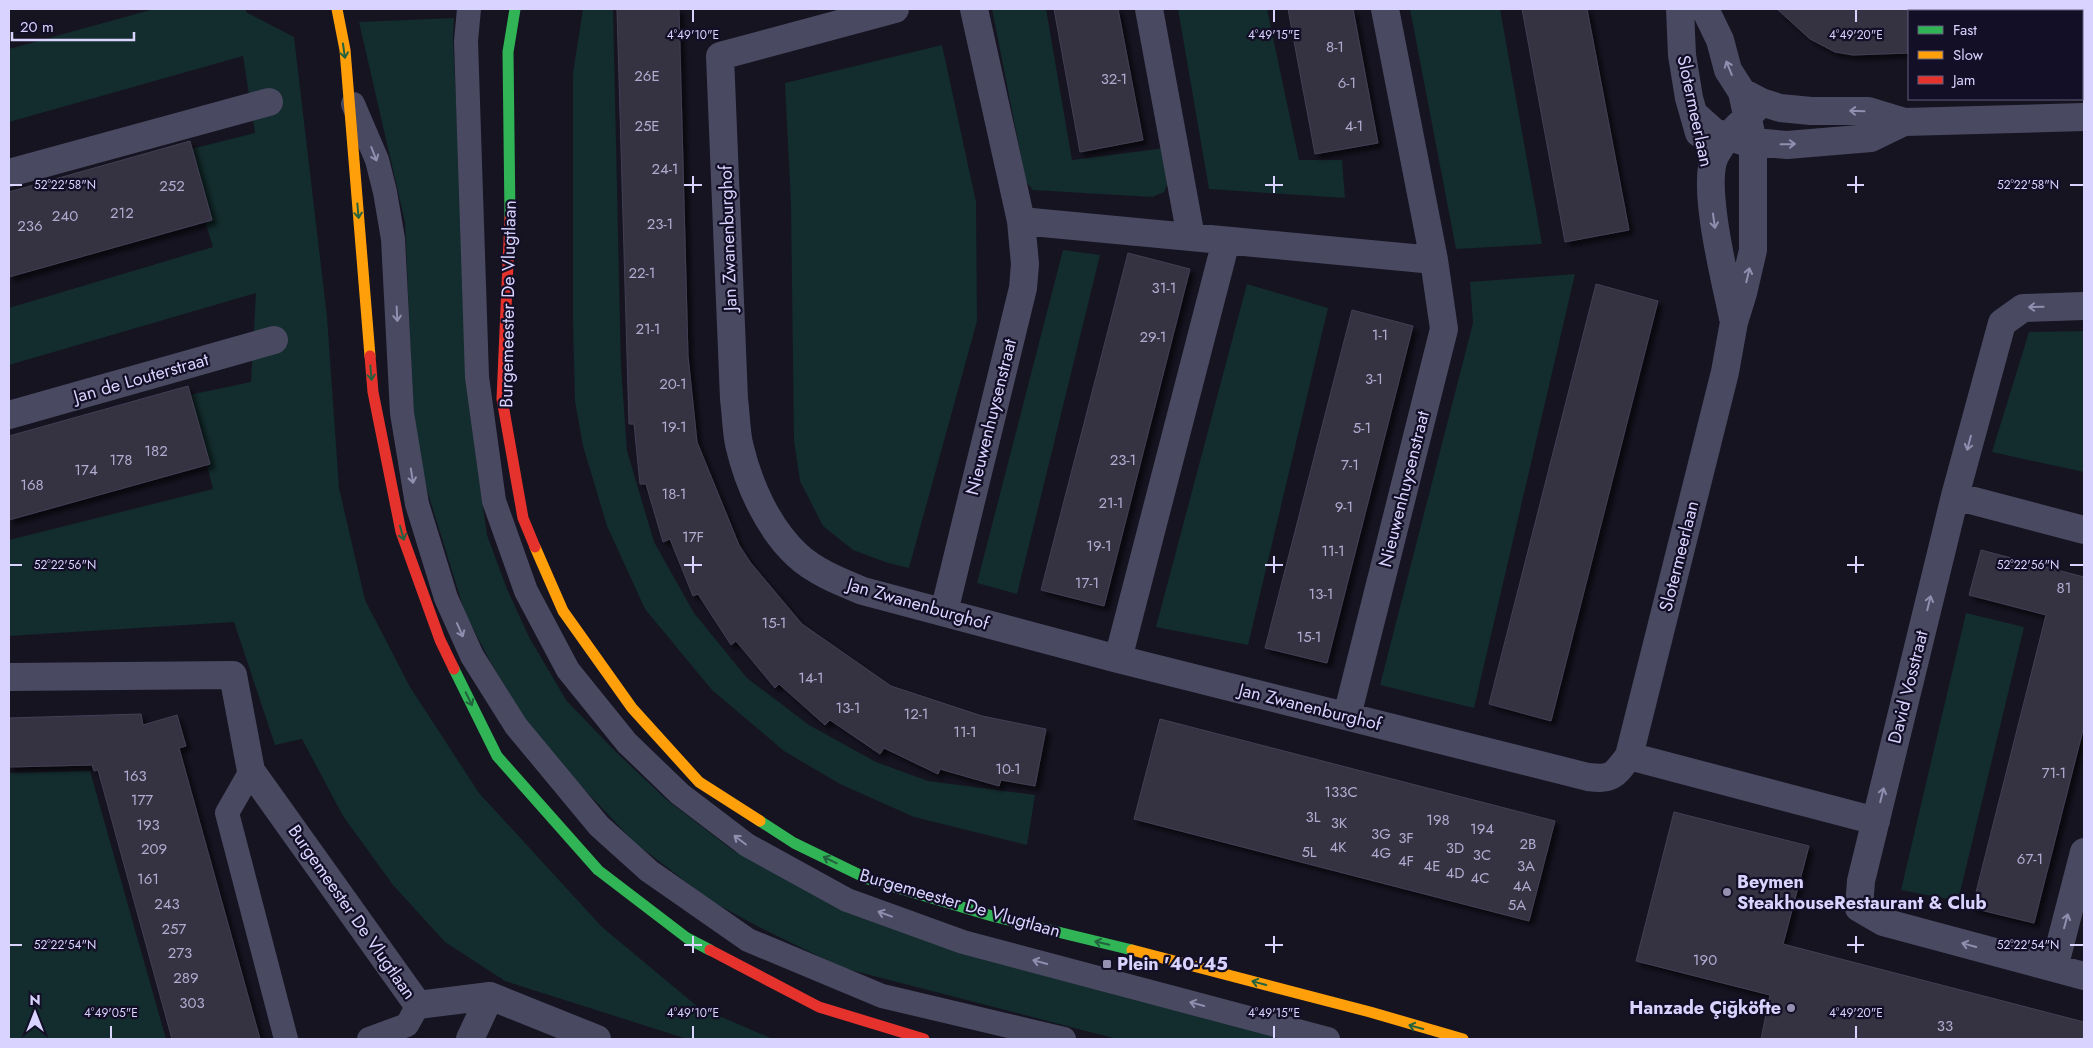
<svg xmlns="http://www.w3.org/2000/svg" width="2093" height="1048" viewBox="0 0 2093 1048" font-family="Jost,sans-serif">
  <defs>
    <filter id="shadow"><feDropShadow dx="4.5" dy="4.5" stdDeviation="2.5" flood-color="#0009"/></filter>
  </defs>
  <rect width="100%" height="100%" fill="#161421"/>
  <path fill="#132c2d" d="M 154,9 L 246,9 L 246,12 L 294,37 L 327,317 L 339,488 L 365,600 L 410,687 L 479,793 L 602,927 L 698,1007 L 773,1039 L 687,1039 L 505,981 L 445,942 L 393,885 L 343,816 L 302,739 L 275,745 L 234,622 L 9,636 L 9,540 L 213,489 L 189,395 L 251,382 L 256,293 L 9,365 L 9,308 L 213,247 L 183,151 L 255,133 L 243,56 L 9,122 L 9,49 Z
    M 583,9 L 613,9 L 621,367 L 627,451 L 654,542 L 694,613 L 747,678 L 809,725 L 876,762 L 928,781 L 1035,795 L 1027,845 L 914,817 L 840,784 L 784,751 L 712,690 L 645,609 L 607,526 L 583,446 L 575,401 L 573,324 L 573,73 Z
    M 992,9 L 1046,9 L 1072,160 L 1165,148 L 1169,180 L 1164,192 L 1152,197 L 1033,190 L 1026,182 Z
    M 1178,9 L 1267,9 L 1299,160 L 1342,160 L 1345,198 L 1209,189 Z
    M 1410,9 L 1500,9 L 1542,244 L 1456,249 Z
    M 454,18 L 453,39 L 472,427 L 487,535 L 507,589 L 529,637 L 566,700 L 614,750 L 667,800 L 734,851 L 786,877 L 1313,1039 L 1117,1039 L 843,968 L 759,927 L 711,901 L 635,843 L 533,735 L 491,663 L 465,613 L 427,490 L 414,435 L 405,222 L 359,22 Z
    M 942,45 L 976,202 L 977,321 L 909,568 L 888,563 L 853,550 L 823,526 L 800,481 L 794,441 L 791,204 L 785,83 Z
    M 1063,250 L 1100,255 L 1017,594 L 977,583 Z
    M 1575,274 L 1474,708 L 1380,685 L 1473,323 L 1470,282 Z
    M 1247,284 L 1328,308 L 1248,645 L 1156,627 Z
    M 2084,331 L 2084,472 L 1992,452 L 2029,332 Z
    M 1966,613 L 2024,627 L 1958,901 L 1901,890 Z
    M 90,771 L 166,1039 L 9,1039 L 9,773 Z"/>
  <path fill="#343243" stroke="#433f54" filter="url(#shadow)" d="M 617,9 L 679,9 L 688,356 L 697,442 L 739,545 L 750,562 L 802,624 L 891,686 L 982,716 L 1046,729 L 1035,786 L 1001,780 L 999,786 L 940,769 L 938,774 L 884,748 L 880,754 L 830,720 L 825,725 L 779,684 L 775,688 L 736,641 L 731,645 L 698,594 L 693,596 L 670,539 L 663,542 L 646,484 L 640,484 L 634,424 L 629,424 Z
    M 1054,9 L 1118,9 L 1143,140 L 1080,152 Z
    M 1288,9 L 1353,9 L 1378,143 L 1315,154 Z
    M 1522,9 L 1587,9 L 1629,230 L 1565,242 Z
    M 1777,9 L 1909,9 L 1909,53 L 1853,55 L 1835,52 L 1810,39 Z
    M 190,141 L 212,220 L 9,277 L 9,192 Z
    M 1128,253 L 1190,269 L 1104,606 L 1041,590 Z
    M 1596,284 L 1658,301 L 1551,721 L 1489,704 Z
    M 1352,310 L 1413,326 L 1327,663 L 1265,648 Z
    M 188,386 L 210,464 L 9,520 L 9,436 Z
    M 1981,550 L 2084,577 L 2084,726 L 2034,923 L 1972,908 L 2046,615 L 1969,595 Z
    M 141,714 L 143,725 L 177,715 L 186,746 L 179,748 L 260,1039 L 172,1039 L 98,770 L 94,771 L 92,765 L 9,767 L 9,718 Z
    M 1160,719 L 1555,821 L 1529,921 L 1134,819 Z
    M 1674,812 L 1809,846 L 1783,944 L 2084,1022 L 2084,1039 L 1761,1039 L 1770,995 L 1636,961 Z"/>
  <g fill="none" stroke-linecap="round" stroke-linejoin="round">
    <path stroke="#4a4962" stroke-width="24" d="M 469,9 L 466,41 L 477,377 L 494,501 L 526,591 L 568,670 L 627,743 L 680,794 L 747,845 L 847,900 L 963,942 L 1328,1039
      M 353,104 L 377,160 L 385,192 L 393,239 L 402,413 L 417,504 L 446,598 L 472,656 L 516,726 L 599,826 L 649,871 L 748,940 L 882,996 L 1064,1039
      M 251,771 L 227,813 L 286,1039
      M 369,1039 L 407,1025 L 418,1005"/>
    <path stroke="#4a4962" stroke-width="28" d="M 895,9 L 720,56 L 734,399 C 736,414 736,429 739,444 C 748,483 767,527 797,555 C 815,572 841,582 863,591 L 1118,659 L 1588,777 C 1612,780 1614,776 1629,756 L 1725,372 L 1734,322 L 1743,293 L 1753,250 L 1753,142 L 1742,92
      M 1149,9 L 1191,237
      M 1680,9 L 1682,55 L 1689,98 L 1699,133
      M 1705,9 L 1720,40 L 1728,70 L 1742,92 L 1761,102 L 1780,108 L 1811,111 L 1868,111 L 1904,122 L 2084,117
      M 2010,9 L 2010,11
      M 1695,115 L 1714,132 L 1742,141 L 1787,145 L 1871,138 L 1904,122
      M 9,173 L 269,102
      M 1021,221 L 1434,260
      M 2084,306 L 2023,308 L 2002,323 L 1955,496 L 1861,881 L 1859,908 L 1883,922 L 2084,976
      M 1733,318 C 1726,283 1701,186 1715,156 C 1725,136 1742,123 1757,107
      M 9,415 L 274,340
      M 1955,496 L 2084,530
      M 944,612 L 1023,288 L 1025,264 L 1021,221 L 974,9
      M 1118,659 L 1226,241
      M 9,677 L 233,675 L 251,771 L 418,1005 L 490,996 L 597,1039
      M 1347,716 L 1444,329 L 1434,260 L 1385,9
      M 1629,756 L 1876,821
      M 2054,968 L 2084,852
      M 470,1039 L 490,996"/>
    <path stroke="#30b455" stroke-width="11" d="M 510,218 L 508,52 L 515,9
      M 454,669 L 497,756 L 598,870 L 687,938 L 710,950
      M 760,821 L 794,843 L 868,879 L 992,916 L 1132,950"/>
    <path stroke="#ff9f0a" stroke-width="11" d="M 337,9 L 345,50 L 370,356
      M 535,547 L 563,611 L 632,708 L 699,782 L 760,821
      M 1132,950 L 1370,1012 L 1463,1039"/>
    <path stroke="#e5322d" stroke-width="11" d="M 510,218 L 502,399 L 523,518 L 535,547
      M 370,356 L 373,392 L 401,532 L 440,640 L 454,669
      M 710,950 L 819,1007 L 924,1039"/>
  </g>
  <defs><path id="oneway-shaft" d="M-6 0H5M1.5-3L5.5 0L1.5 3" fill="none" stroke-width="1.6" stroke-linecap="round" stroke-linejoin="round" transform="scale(1.25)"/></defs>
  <g stroke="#22623e">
    <use href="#oneway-shaft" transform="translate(344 51) rotate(82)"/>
    <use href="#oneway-shaft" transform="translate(358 211) rotate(85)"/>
    <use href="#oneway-shaft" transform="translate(371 373) rotate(85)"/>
    <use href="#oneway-shaft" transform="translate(402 533) rotate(74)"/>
    <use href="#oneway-shaft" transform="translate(469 699) rotate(64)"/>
    <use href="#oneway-shaft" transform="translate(830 860) rotate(-154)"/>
    <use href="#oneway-shaft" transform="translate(1102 943) rotate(-166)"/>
    <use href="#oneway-shaft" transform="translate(1259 983) rotate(-165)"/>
    <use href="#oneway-shaft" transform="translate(1416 1027) rotate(-165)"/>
  </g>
  <g stroke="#928eb0">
    <use href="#oneway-shaft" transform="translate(1729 68) rotate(-112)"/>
    <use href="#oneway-shaft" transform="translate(1857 111) rotate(-178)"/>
    <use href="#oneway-shaft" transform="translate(1788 144) rotate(-1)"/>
    <use href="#oneway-shaft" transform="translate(374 154) rotate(69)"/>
    <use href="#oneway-shaft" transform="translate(1714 221) rotate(82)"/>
    <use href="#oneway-shaft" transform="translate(1748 275) rotate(-77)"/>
    <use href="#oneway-shaft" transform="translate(2036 307) rotate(179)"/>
    <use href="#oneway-shaft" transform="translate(397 314) rotate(87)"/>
    <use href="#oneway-shaft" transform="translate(1969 443) rotate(105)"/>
    <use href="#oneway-shaft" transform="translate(412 476) rotate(81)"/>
    <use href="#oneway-shaft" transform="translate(1929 603) rotate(-76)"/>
    <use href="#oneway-shaft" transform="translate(460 630) rotate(66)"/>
    <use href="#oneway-shaft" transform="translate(1882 795) rotate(-76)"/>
    <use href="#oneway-shaft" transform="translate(740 840) rotate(-143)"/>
    <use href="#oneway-shaft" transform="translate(885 914) rotate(-160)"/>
    <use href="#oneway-shaft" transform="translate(2066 921) rotate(-75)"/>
    <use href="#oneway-shaft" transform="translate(1969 945) rotate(-165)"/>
    <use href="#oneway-shaft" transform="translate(1040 962) rotate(-165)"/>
    <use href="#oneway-shaft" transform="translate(1197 1004) rotate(-165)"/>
  </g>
  <path fill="none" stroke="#d9d4ff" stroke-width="2" d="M 693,10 L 693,22M 1274,10 L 1274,22M 1856,10 L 1856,22M 693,176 L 693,193M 1274,176 L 1274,193M 1856,176 L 1856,193M 10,185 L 22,185M 684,185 L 702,185M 1265,185 L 1283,185M 1847,185 L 1864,185M 2070,185 L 2083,185M 693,556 L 693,573M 1274,556 L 1274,573M 1856,556 L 1856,573M 10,565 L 22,565M 684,565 L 702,565M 1265,565 L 1283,565M 1847,565 L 1864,565M 2070,565 L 2083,565M 693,936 L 693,953M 1274,936 L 1274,953M 1856,936 L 1856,953M 10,945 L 22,945M 684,945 L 702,945M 1265,945 L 1283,945M 1847,945 L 1864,945M 2070,945 L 2083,945M 111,1026 L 111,1038M 693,1026 L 693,1038M 1274,1026 L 1274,1038M 1856,1026 L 1856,1038"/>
  <g fill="#9591b1" stroke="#130f26" stroke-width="2">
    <circle cx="1727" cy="892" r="5"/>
    <rect x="1102" y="959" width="10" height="10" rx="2.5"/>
    <circle cx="1791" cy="1008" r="5"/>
  </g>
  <g text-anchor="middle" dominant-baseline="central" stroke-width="4.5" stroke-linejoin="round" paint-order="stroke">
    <g font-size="15" fill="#b0acd0">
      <text x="1335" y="47">8-1</text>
      <text x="647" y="76">26E</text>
      <text x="1114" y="79">32-1</text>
      <text x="1347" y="83">6-1</text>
      <text x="647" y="126">25E</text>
      <text x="1354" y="126">4-1</text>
      <text x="665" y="169">24-1</text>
      <text x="172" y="186">252</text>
      <text x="122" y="213">212</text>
      <text x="65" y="216">240</text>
      <text x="660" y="224">23-1</text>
      <text x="30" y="226">236</text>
      <text x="642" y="273">22-1</text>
      <text x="1164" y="288">31-1</text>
      <text x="648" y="329">21-1</text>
      <text x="1380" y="335">1-1</text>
      <text x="1153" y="337">29-1</text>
      <text x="1374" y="379">3-1</text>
      <text x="673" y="384">20-1</text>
      <text x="674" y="427">19-1</text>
      <text x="1362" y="428">5-1</text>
      <text x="156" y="451">182</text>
      <text x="121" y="460">178</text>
      <text x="1123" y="460">23-1</text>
      <text x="1350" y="465">7-1</text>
      <text x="86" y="470">174</text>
      <text x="32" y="485">168</text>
      <text x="674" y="494">18-1</text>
      <text x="1111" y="503">21-1</text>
      <text x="1344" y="507">9-1</text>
      <text x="693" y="537">17F</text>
      <text x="1099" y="546">19-1</text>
      <text x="1333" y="551">11-1</text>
      <text x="1087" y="583">17-1</text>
      <text x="2064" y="588">81</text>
      <text x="1321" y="594">13-1</text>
      <text x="774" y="623">15-1</text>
      <text x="1309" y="637">15-1</text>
      <text x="811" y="678">14-1</text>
      <text x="848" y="708">13-1</text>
      <text x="916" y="714">12-1</text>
      <text x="965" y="732">11-1</text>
      <text x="1008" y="769">10-1</text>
      <text x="2054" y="773">71-1</text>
      <text x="135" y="776">163</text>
      <text x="1341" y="792">133C</text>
      <text x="142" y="800">177</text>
      <text x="1313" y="817">3L</text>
      <text x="1438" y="820">198</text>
      <text x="1339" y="823">3K</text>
      <text x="148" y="825">193</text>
      <text x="1482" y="829">194</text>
      <text x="1381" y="834">3G</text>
      <text x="1406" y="838">3F</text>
      <text x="1528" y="844">2B</text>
      <text x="1338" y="847">4K</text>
      <text x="1455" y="848">3D</text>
      <text x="154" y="849">209</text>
      <text x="1309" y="852">5L</text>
      <text x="1381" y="853">4G</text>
      <text x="1482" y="855">3C</text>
      <text x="2030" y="859">67-1</text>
      <text x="1406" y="861">4F</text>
      <text x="1432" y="866">4E</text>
      <text x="1526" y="866">3A</text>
      <text x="1455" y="873">4D</text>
      <text x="1480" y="878">4C</text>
      <text x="148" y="879">161</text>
      <text x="1522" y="886">4A</text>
      <text x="167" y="904">243</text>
      <text x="1517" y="905">5A</text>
      <text x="174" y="929">257</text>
      <text x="180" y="953">273</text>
      <text x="1705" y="960">190</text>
      <text x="186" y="978">289</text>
      <text x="192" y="1003">303</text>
      <text x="1945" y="1026">33</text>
    </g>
    <g font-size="18" fill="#d9d4ff" stroke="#130f26">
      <text transform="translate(1695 111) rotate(78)">Slotermeerlaan</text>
      <text transform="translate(728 238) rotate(-92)">Jan Zwanenburghof</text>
      <text transform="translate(508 304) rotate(-89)">Burgemeester De Vlugtlaan</text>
      <text transform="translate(141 378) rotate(-16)">Jan de Louterstraat</text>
      <text transform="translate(991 417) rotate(-76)">Nieuwenhuysenstraat</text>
      <text transform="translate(1404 489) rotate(-76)">Nieuwenhuysenstraat</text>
      <text transform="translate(1679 556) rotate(-76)">Slotermeerlaan</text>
      <text transform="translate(918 604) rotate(16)">Jan Zwanenburghof</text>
      <text transform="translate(1908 687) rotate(-76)">David Vosstraat</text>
      <text transform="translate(1310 707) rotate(14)">Jan Zwanenburghof</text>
      <text transform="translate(960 903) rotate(16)">Burgemeester De Vlugtlaan</text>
      <text transform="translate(352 912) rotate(55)">Burgemeester De Vlugtlaan</text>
    </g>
    <g font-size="18" font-weight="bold" fill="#d9d4ff" stroke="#130f26" text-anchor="start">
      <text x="1737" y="882">Beymen<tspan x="1737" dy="21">SteakhouseRestaurant &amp; Club</tspan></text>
      <text x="1117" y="964">Plein '40-'45</text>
      <text x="1781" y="1008" text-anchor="end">Hanzade Çiğköfte</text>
    </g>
  </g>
  <g font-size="12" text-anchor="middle" fill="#d9d4ff" stroke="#130f26" stroke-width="4.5" stroke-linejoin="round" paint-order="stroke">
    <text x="693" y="39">4°49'10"E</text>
    <text x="1274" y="39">4°49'15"E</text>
    <text x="1856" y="39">4°49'20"E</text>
    <text x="65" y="189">52°22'58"N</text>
    <text x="2028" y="189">52°22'58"N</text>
    <text x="65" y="569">52°22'56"N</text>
    <text x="2028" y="569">52°22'56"N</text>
    <text x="65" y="949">52°22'54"N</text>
    <text x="2028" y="949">52°22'54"N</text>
    <text x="111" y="1017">4°49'05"E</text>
    <text x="693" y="1017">4°49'10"E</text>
    <text x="1274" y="1017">4°49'15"E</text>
    <text x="1856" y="1017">4°49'20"E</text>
  </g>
  <rect width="2093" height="1048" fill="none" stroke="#d9d4ff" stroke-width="20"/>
  <rect x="1908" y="10" width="175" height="90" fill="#130f26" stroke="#625e7d"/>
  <rect x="1918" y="26" width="25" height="8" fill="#30b455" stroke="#625e7d"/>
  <text x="1953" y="35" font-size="15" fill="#d9d4ff">Fast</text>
  <rect x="1918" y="51" width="25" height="8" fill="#ff9f0a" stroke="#625e7d"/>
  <text x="1953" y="60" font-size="15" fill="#d9d4ff">Slow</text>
  <rect x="1918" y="76" width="25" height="8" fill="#e5322d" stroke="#625e7d"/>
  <text x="1953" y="85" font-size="15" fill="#d9d4ff">Jam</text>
  <g transform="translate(35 1013)" stroke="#130f26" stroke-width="4" paint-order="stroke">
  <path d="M0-4L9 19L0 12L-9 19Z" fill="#d9d4ff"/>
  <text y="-8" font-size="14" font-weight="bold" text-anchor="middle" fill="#d9d4ff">N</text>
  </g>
  <path d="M12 32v8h122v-8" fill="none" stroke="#d9d4ff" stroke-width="2.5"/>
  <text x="20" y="32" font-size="15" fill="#d9d4ff" stroke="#130f26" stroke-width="4" paint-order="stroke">20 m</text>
</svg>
